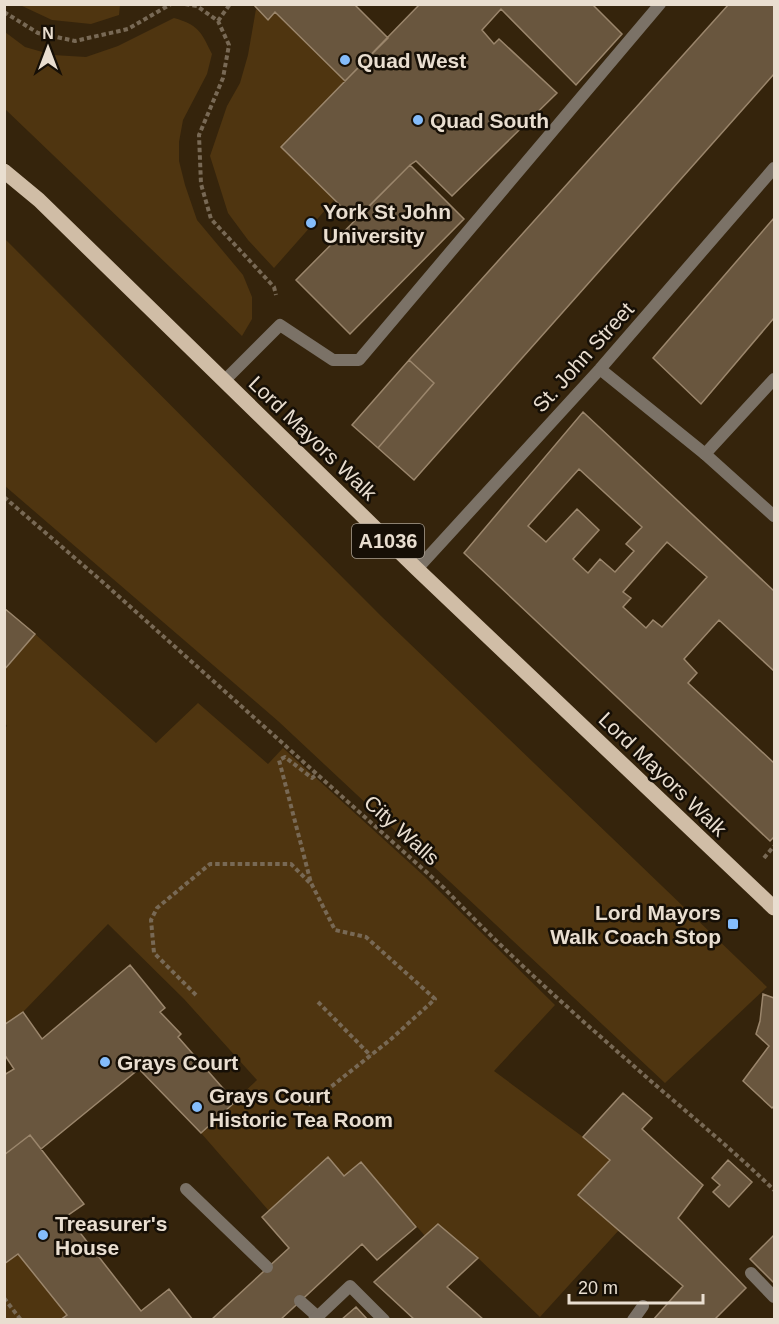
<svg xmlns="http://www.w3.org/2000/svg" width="779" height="1324" viewBox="0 0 779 1324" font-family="Arial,sans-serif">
  <rect width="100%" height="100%" fill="#35240c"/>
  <path fill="#4f3510" d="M 20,5 L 120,5 L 119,15 L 91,24 L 52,20 Z
    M 256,9 L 268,20 L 275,12 L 345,81 L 282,147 L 335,199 L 274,268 L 248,240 L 228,213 L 210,156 L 227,106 L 240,83 L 248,55 Z
    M 174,18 C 199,25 201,32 212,54 L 207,74 L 183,120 L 179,142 L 179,161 L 185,185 L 197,220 L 243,275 L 252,297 L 252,319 L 242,336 L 5,109 L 5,32 L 25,47 L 53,55 L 86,57 L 118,46 Z
    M 5,239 L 381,616 L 767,987 L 665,1083 L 278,721 L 5,486 Z
    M 35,634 L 156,743 L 198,703 L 268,764 L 283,748 L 424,876 L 555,1005 L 494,1071 L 583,1137 L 610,1160 L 578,1195 L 619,1230 L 540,1317 L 478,1258 L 438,1224 L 425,1236 L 361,1162 L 344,1176 L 269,1211 L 201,1133 L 257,1080 L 184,999 L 108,924 L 23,1012 L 5,1025 L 4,729 L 7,726 L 5,723 L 5,670 Z
    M 18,1254 L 67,1315 L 60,1319 L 5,1320 L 5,1264 Z"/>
  <path fill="#69563e" stroke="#9b866c" stroke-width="1.5" fill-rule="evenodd" d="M 253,4 L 354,4 L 388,38 L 345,81 L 275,12 L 268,20 Z
    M 420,4 L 592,4 L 622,34 L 576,85 L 501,9 L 482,30 L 494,44 L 499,39 L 557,93 L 452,196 L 416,161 L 410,165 L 355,220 L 281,147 Z
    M 729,4 L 774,4 L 774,74 L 414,480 L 378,448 L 434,383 L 409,360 Z
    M 410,165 L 464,219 L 350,334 L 296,280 Z
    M 774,218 L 774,318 L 701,404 L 653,358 Z
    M 409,360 L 434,383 L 378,448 L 352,425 Z
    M 583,412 L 774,591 L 774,671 L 719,620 L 684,659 L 697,673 L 688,683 L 774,763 L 774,837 L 770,841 L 464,553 ZM 579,469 L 642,527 L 626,544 L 634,551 L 615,572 L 600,559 L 588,573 L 573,559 L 599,530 L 577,509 L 546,542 L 528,526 ZM 667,542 L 707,577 L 662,627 L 653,620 L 646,628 L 623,607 L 631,598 L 623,592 Z
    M 4,608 L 35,634 L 4,670 Z
    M 130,965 L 165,1008 L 160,1012 L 181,1034 L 178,1037 L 235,1102 L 201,1133 L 139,1069 L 41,1149 L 30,1135 L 4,1155 L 4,1075 L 14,1069 L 4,1054 L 4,1025 L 23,1012 L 42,1039 Z
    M 763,994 L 774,998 L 774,1106 L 772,1108 L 743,1081 L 769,1046 L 756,1034 L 760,1021 Z
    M 623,1093 L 652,1118 L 642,1129 L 703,1185 L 678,1218 L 746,1288 L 714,1320 L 653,1320 L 683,1286 L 578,1195 L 610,1160 L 583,1137 Z
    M 30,1135 L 84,1204 L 67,1216 L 141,1311 L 169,1289 L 193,1320 L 60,1320 L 67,1315 L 18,1254 L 4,1264 L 4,1155 Z
    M 328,1157 L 344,1176 L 361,1162 L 416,1227 L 377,1260 L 362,1244 L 280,1320 L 211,1320 L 289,1248 L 262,1217 Z
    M 728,1160 L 752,1182 L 729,1207 L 713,1192 L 720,1185 L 712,1178 Z
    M 438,1224 L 478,1258 L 447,1287 L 484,1320 L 415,1320 L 374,1282 Z
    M 774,1235 L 774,1283 L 750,1259 Z
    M 356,1307 L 368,1320 L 341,1320 Z"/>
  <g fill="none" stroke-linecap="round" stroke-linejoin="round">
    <path stroke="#786955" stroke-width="4" stroke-dasharray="4.5 3" stroke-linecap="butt" d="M 185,4 L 197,6 L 218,21 L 229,45 L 223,78 L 199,135 L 201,184 L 211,219 L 274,287 L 276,295
      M 4,12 L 38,33 L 75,41 L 128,29 L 171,4
      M 218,21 L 230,4
      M 4,497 L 105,584 L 444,888 C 501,948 564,1005 627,1060 C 676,1104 727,1144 774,1190
      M 764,858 L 774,846
      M 196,995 L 154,953 L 151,920 L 157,908 L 210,864 L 291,864 L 310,883
      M 318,1002 L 371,1056
      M 308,1105 L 390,1040 L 435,999 L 366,937 L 335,930 L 311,883 L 279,760 L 285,757 L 312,778 L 317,774
      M 4,1298 L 21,1320"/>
    <path stroke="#7b7267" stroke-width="12" d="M 224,381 L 280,325 L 333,360 L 359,360 L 660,4
      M 705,454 L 774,379
      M 186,1189 L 267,1267
      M 751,1273 L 774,1297
      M 300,1301 L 318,1317
      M 633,1320 L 643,1306"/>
    <path stroke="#7b7267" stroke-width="12" d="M 600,369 L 705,454 L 774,516
      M 417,569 L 600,369 L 774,168
      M 314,1320 L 350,1286 L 384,1320"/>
    <path stroke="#d0bda6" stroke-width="15" d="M 4,171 L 39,200 L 417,569 L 774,908"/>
  </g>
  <g fill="#84bcfb" stroke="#160f06" stroke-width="2">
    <circle cx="345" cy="60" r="6"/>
    <circle cx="418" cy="120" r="6"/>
    <circle cx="311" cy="223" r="6"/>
    <rect x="727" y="918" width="12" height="12" rx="3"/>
    <circle cx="105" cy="1062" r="6"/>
    <circle cx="197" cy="1107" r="6"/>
    <circle cx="43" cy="1235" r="6"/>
  </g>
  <g text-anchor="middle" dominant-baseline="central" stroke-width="5" stroke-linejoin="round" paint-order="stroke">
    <rect fill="#160f06" stroke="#aaa093" stroke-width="1.5" x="352" y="524" width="72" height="34" rx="4.5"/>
    <g font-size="20" font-weight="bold" fill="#e9ded0">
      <text x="388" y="541">A1036</text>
    </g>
    <g font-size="21" font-weight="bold" fill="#e9ded0" stroke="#160f06" text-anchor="start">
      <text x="357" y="60">Quad West</text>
      <text x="430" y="120">Quad South</text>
      <text x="323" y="211">York St John<tspan x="323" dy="24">University</tspan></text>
      <text x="721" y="912" text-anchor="end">Lord Mayors<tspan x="721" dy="24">Walk Coach Stop</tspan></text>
      <text x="117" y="1062">Grays Court</text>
      <text x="209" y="1095">Grays Court<tspan x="209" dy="24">Historic Tea Room</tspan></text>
      <text x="55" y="1223">Treasurer's<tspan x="55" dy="24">House</tspan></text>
    </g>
    <g font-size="21" fill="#e9ded0" stroke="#160f06">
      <text transform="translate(583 357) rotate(-48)">St. John Street</text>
      <text transform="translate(313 438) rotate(44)">Lord Mayors Walk</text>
      <text transform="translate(663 774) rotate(44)">Lord Mayors Walk</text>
      <text transform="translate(402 830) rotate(42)">City Walls</text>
    </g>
  </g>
  <rect width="779" height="1324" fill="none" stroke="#e9ded0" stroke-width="12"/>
  <g transform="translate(48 48)" stroke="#160f06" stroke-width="4.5" paint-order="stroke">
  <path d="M0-4.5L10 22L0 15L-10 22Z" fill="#e9ded0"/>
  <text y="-9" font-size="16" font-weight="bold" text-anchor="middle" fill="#e9ded0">N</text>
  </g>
  <path d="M569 1294v9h134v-9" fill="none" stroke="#e9ded0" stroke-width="3"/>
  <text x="578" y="1294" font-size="18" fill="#e9ded0" stroke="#160f06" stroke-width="4.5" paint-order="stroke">20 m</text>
</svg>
